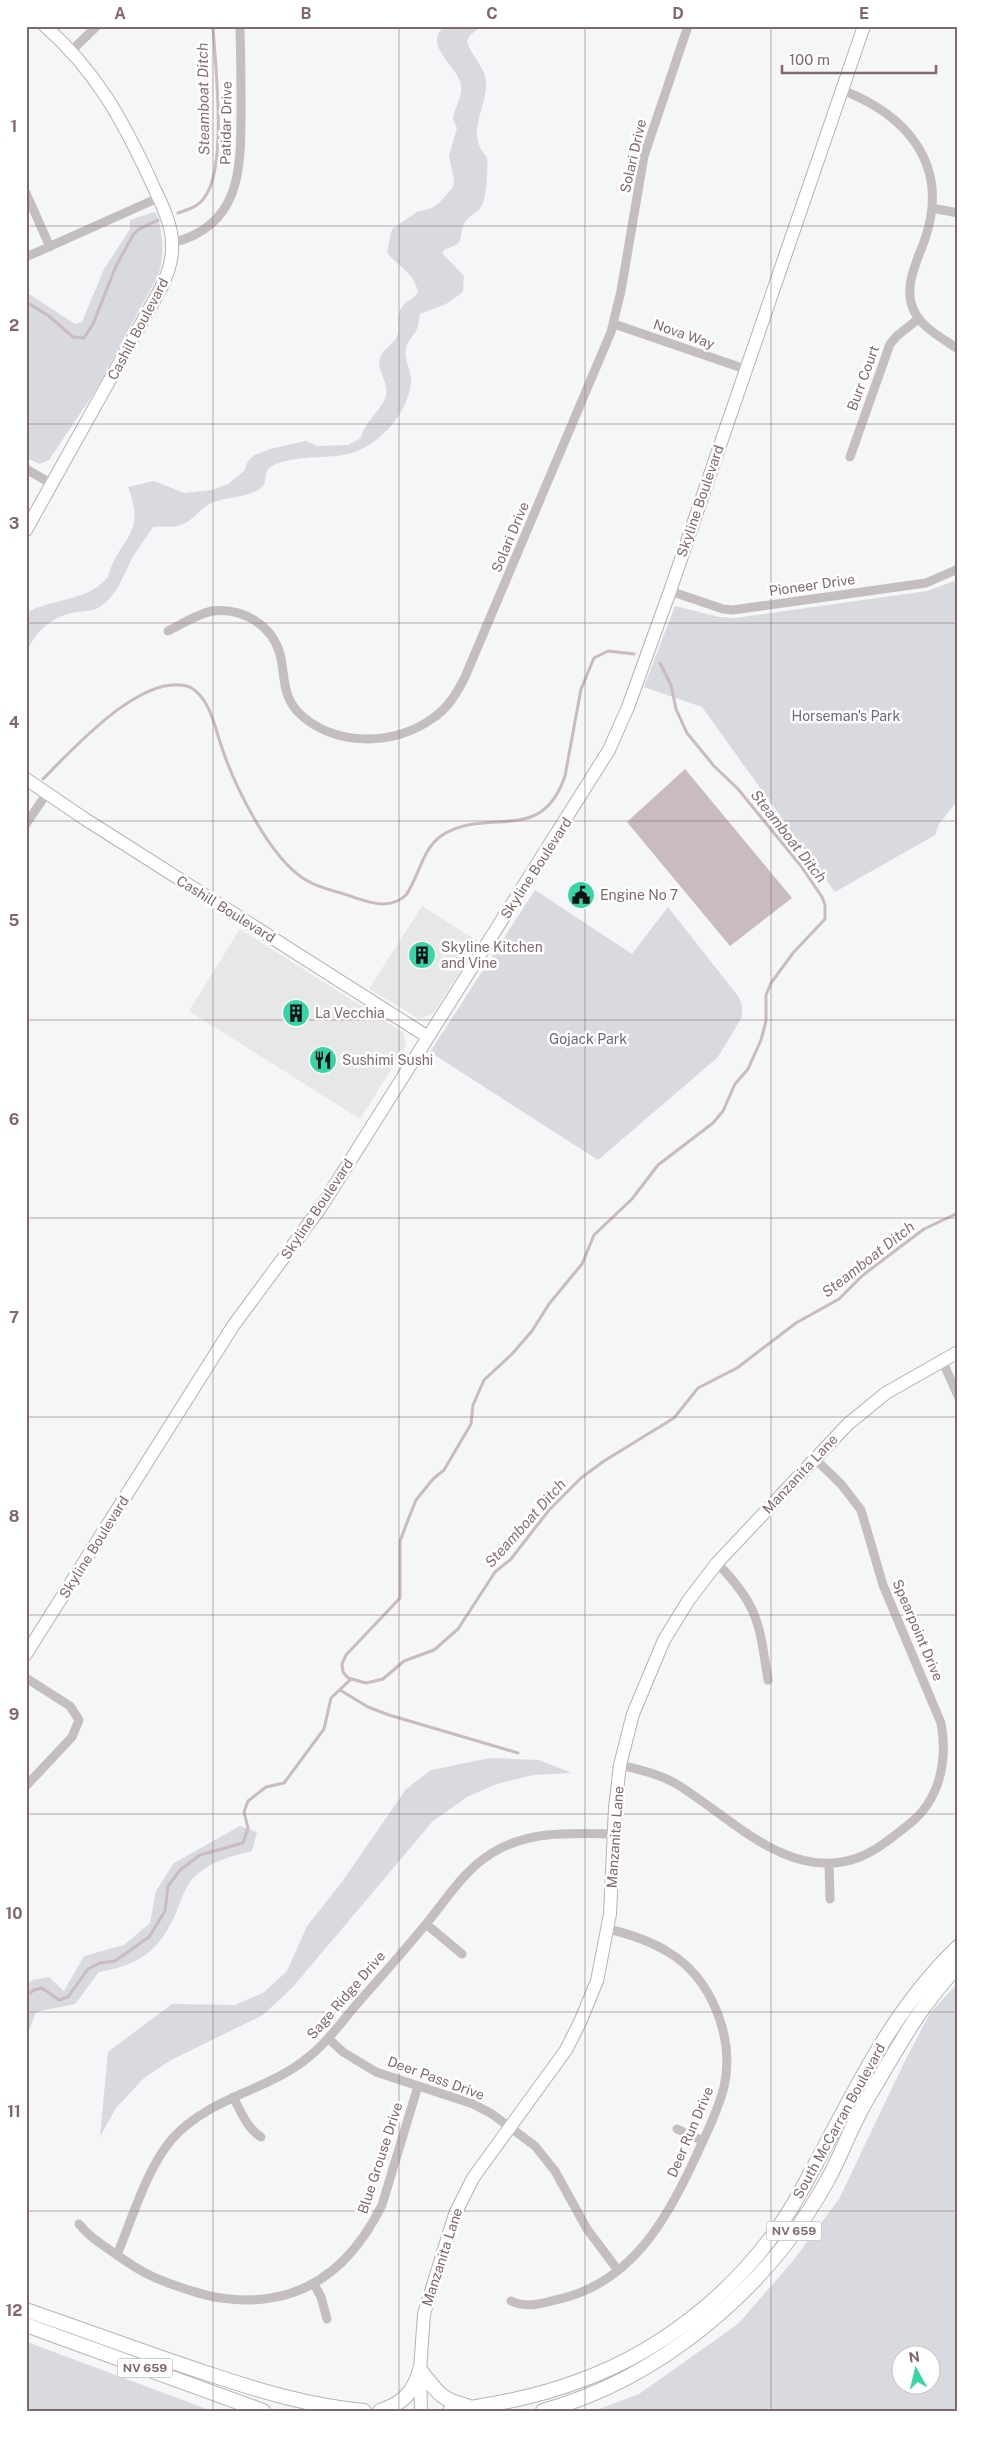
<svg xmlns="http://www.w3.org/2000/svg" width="984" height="2437" viewBox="0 0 984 2437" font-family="'Public Sans',sans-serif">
  <rect width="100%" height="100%" fill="#f4f6f7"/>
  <path fill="#e7e7e8" d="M 422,906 L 479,942 L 433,1014 L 419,1019 L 369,989 Z
    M 240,929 L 404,1033 L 406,1046 L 360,1119 L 189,1011 Z"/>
  <path fill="#d9d9e0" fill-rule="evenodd" d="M 445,26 L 482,26 L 469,36 L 467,42 C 471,55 484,66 486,80 C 488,108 464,133 487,157 C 488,167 487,199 481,207 C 476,214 468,216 464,224 C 458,239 466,243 445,249 L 442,253 L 464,276 L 463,292 L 446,304 L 420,314 C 419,319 419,324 417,329 C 414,336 408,340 406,348 C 403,359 412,371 411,382 C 408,416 375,450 343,455 C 318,459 295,455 272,466 C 262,471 269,482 261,488 C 249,497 228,497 214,502 C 202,506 195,519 183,524 C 174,529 163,525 153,527 C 148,535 139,547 134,555 C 123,574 119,595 98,608 C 90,612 80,611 72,613 C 50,618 33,633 26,655 L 28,612 C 54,598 87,602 108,577 C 119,536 147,537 128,487 L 154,481 L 184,493 L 212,490 L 228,484 L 244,471 L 248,461 L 253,456 L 270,449 L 306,441 L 317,446 L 348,445 L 361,438 C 365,420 382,411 386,395 C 389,381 376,371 380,358 C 383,349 393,345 397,336 C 401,326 395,317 402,307 C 406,300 415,299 418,292 C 414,271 397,267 387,252 L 392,229 L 417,212 L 432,208 L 441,201 L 453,187 L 454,180 L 449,156 L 457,128 L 453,119 C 454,107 463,98 461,85 C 458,66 421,45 445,26 Z
    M 154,212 L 157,214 C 163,236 165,254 158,276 L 94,393 L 49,460 L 40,464 L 26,458 L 26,292 L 75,324 L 82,322 L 104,269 L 130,229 L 130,220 Z
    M 957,580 L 958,800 L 939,824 L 935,835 L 835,892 L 702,707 L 644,687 L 675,606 L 719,617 L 735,618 L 927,591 Z
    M 535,890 L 632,954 L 668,907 L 738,996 L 742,1005 L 742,1017 L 718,1057 L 598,1160 L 430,1052 Z
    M 490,1758 L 539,1760 L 572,1773 L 533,1775 L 497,1784 L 467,1797 L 433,1821 L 292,1988 L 263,2015 L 171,2060 L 144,2078 L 116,2108 L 100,2137 L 108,2052 L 172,2004 L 235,2005 L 263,1993 L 287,1971 L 307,1926 L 342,1882 L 406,1789 L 431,1770 Z
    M 240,1826 L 257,1832 L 252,1851 C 231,1856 213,1861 196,1875 C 187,1883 182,1897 178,1908 C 161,1949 143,1964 99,1972 L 75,2004 L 36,2012 L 26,2038 L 26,1985 L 33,1980 L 49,1977 L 64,1991 L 84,1956 L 124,1945 L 150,1923 L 156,1891 L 174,1863 Z
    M 958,1983 L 958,2411 L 594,2411 L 639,2394 L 738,2324 L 792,2262 L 839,2199 L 903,2065 L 930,2013 ZM 902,2354 L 932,2354 L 932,2384 L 902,2384 Z
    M 26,2341 L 35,2345 L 212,2411 L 26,2411 Z"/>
  <path fill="#c9bbbf" d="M 685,769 L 792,898 L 730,946 L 627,822 Z"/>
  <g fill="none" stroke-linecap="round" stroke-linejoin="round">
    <path stroke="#c9bbbf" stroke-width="3" d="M 178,213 C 187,210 198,207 204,198 C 228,168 215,65 213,26
      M 26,302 L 49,316 L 73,337 L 84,338 L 93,324 L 116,266 L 133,235 L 139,229 L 158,220
      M 660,663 L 671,685 L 676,709 L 687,733 L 714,766 L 738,789 L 801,866 L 822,897 L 825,905 L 825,919 L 793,953 L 771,983 L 766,995 L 766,1021 L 761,1040 L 748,1069 L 735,1084 L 723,1111 L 713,1123 L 658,1165 L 632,1199 L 594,1235 L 582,1264 L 549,1304 L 532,1331 L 512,1354 L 484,1380 L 473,1405 L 471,1424 L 444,1470 L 433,1479 L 416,1500 L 408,1520 L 400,1541 L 400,1598 L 346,1655 L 342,1664 L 343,1672 L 348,1678 L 366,1683 L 383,1679 L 404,1661 L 434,1650 L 458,1629 L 495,1572 L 511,1559 L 549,1510 L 581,1478 L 604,1461 L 674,1418 L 698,1388 L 737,1368 L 796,1323 L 839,1299 L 863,1275 L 924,1229 L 958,1213
      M 43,779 C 72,750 143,670 190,687 C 209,698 214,723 220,742 C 233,783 269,858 306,880 C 320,889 337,891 353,897 C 371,903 390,910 406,895 C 419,877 422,849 441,836 C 488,805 541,847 565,776 L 581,689 L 594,658 L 608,651 L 634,654
      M 26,798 L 28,797
      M 340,1690 L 368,1707 L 389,1715 L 518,1753
      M 26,1996 L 34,1990 L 42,1988 L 59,2000 L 68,1997 L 88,1969 L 100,1963 L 115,1961 L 149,1937 L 165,1911 L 168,1886 L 180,1870 L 200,1855 L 243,1843 L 248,1828 L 244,1812 L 248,1801 L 266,1787 L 284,1783 L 324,1729 L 331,1698 L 351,1679"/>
    <g stroke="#bab0b1" stroke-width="14">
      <path id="secondary" d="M 26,530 L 161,288 C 168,274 173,260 172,244 C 172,221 159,200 150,179 C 122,119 96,71 45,26
        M 26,779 L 85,819 L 428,1037
        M 26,1654 L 233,1326 L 321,1207 L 609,750 L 628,707 L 670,591 L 864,26
        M 421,2411 L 420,2370 L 424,2314 L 455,2214 L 473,2178 L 566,2050 L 580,2022 L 597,1981 L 610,1914 L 615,1808 L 620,1765 L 633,1714 L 664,1640 L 688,1601 L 717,1563 L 848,1424 L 886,1393 L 958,1352"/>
    </g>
    <g stroke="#b9b2b2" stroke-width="16">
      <path id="primary" d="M 26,2310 C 87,2331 148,2354 209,2374 C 260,2391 310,2406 364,2411
        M 26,2325 L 263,2411
        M 420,2370 C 436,2390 440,2400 467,2406
        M 380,2411 C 402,2404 414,2392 420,2370
        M 450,2411 C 494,2405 537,2397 579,2381 C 671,2348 754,2277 801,2191 C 849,2105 885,2017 958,1947
        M 543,2411 C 662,2378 768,2288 827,2181 C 839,2160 847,2137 858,2116 C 865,2101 874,2088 882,2074 C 906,2033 925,2000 958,1966"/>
    </g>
    <path stroke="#c5bebf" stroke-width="9" d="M 71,51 L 97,26
      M 842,90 C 907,115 949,164 926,236 C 919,258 904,283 912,306 C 919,327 941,337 958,349
      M 26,193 L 50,247
      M 932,208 L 958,213
      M 172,243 C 241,226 241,169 241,111 C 241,84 241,58 240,31
      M 26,257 L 158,198
      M 614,324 L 745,369
      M 850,457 L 890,344 L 897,336 L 918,319
      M 26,469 L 52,484
      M 670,591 L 723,609 L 733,610 L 926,583 L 958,569
      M 168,631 C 182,624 197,614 212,611 C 242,607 272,625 280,654 C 285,674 282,694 297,711 C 331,747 394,747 433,718 C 448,708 457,693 465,677 L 611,332 L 621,291 L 644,156 L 688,26
      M 26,824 L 47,793
      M 942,1360 L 958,1396
      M 717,1563 C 759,1606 759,1623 768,1680
      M 26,1678 L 70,1706 L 79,1720 L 72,1737 L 26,1786
      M 620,1765 C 640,1770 660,1774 678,1785 C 732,1818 790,1884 860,1857 C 877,1850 893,1837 908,1825 C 940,1801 948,1760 941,1723 L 883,1585 L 861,1510 L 841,1484 L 815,1459
      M 829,1863 L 830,1899
      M 426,1924 L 462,1954
      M 328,2038 L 343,2052 L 376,2072 L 473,2104 L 492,2114 L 535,2146 L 555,2171 L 587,2229 L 617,2269
      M 233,2097 C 241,2112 247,2128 261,2137
      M 677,2129 L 703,2141
      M 79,2224 C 90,2238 103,2245 117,2255 C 137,2269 150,2277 174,2285 C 189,2290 205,2296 221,2298 C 298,2309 349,2272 382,2205 L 418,2086
      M 117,2255 C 132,2219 147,2168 172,2139 C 210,2096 270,2091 311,2055 C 328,2041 342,2022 356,2005 C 380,1978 403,1952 426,1924 C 447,1899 463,1871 492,1853 C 529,1830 572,1833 614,1834
      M 314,2284 L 321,2297 L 327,2319
      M 511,2301 C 526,2308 540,2304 555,2300 C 631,2285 668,2218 697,2154 C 707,2132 718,2111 724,2087 C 735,2038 712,1978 668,1952 C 649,1940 629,1934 608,1929"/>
    <use href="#secondary" stroke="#fff" stroke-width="12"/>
    <use href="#primary" stroke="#fff" stroke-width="14"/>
  </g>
  <path fill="none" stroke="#82686b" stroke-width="1" stroke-opacity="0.55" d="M 213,26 L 213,2411M 399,26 L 399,2411M 585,26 L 585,2411M 771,26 L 771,2411M 26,226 L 958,226M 26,424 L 958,424M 26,623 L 958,623M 26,821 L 958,821M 26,1020 L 958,1020M 26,1218 L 958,1218M 26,1417 L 958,1417M 26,1615 L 958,1615M 26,1814 L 958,1814M 26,2012 L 958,2012M 26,2211 L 958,2211"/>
  <defs>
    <g id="civic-disc" transform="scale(1.4375)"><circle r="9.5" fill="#37d4a6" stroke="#fff"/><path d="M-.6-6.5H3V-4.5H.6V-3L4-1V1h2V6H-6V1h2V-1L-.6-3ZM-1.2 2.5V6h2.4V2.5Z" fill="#111"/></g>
    <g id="building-disc" transform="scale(1.4375)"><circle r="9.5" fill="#37d4a6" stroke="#fff"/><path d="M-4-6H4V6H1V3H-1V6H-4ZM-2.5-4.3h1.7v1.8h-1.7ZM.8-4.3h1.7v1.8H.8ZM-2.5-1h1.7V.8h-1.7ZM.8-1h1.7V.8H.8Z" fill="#111"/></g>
    <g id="restaurant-disc" transform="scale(1.4375)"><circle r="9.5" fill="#37d4a6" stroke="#fff"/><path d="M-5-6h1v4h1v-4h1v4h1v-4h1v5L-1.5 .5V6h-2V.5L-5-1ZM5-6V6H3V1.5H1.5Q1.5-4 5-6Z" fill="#111"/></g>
  </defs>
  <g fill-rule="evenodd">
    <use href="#civic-disc" x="581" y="895"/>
    <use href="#building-disc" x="422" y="955"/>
    <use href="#building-disc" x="296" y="1013"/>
    <use href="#restaurant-disc" x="323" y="1060"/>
  </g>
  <g text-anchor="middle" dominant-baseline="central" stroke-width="5" stroke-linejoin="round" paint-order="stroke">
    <g fill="#fff" stroke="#a89597" stroke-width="1">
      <rect x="766.5" y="2221.5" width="55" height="19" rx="4"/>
      <rect x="117.5" y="2358.5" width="55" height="19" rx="4"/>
    </g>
    <g font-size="12" font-weight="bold" fill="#82686b">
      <text x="794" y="2231">NV 659</text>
      <text x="145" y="2368">NV 659</text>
    </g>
    <g font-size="14" fill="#82686b" stroke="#fff">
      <text transform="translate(226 123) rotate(-89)">Patidar Drive</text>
      <text transform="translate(633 156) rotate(-77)">Solari Drive</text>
      <text transform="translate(138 329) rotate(-62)">Cashill Boulevard</text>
      <text transform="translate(684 334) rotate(19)">Nova Way</text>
      <text transform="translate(863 378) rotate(-70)">Burr Court</text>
      <text transform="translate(700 501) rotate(-71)">Skyline Boulevard</text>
      <text transform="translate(510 537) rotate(-67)">Solari Drive</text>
      <text transform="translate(812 585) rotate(-8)">Pioneer Drive</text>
      <text transform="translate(536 868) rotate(-57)">Skyline Boulevard</text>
      <text transform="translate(226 909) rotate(32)">Cashill Boulevard</text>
      <text transform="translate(317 1209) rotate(-56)">Skyline Boulevard</text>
      <text transform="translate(800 1474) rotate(-47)">Manzanita Lane</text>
      <text transform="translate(94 1547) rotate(-58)">Skyline Boulevard</text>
      <text transform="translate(918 1630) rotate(67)">Spearpoint Drive</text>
      <text transform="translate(615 1837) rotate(-86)">Manzanita Lane</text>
      <text transform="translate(346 1995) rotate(-49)">Sage Ridge Drive</text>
      <text transform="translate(436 2078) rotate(20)">Deer Pass Drive</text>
      <text transform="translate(839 2121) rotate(-61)">South McCarran Boulevard</text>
      <text transform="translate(690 2132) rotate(-67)">Deer Run Drive</text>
      <text transform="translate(380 2158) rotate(-72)">Blue Grouse Drive</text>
      <text transform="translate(442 2257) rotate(-72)">Manzanita Lane</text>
    </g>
    <g font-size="14" fill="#6c677a" stroke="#fff">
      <text x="846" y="716">Horseman's Park</text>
      <text x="588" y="1039">Gojack Park</text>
    </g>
    <g font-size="14" fill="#82686b" stroke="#fff" text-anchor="start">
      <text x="600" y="895">Engine No 7</text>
      <text x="441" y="947">Skyline Kitchen<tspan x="441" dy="16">and Vine</tspan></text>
      <text x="315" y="1013">La Vecchia</text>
      <text x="342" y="1060">Sushimi Sushi</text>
    </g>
    <g font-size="15" font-style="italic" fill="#8c6f76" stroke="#fff">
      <text transform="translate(203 99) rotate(-91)">Steamboat Ditch</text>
      <text transform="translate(789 836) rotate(52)">Steamboat Ditch</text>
      <text transform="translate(868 1259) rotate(-38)">Steamboat Ditch</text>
      <text transform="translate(525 1523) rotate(-48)">Steamboat Ditch</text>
    </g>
  </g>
  <rect width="984" height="2437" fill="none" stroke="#ffffff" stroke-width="55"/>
  <g transform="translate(916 2370) rotate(352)"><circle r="24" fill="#ffffff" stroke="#cdc3c4"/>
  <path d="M0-4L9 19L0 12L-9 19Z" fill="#37d4a6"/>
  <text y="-8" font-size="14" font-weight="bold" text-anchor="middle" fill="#82686b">N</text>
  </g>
  <path d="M782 65v8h154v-8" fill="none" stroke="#82686b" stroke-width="2.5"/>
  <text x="789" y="65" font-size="15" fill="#82686b" stroke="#ffffff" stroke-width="4" paint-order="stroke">100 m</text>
  <rect x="28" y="28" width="928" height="2382" fill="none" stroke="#82686b" stroke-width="2"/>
  <g font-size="16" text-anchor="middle" font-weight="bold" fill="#82686b">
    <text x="120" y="19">A</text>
    <text x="306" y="19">B</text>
    <text x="492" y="19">C</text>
    <text x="678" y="19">D</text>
    <text x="864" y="19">E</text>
    <text x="14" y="132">1</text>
    <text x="14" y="331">2</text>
    <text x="14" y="529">3</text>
    <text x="14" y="728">4</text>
    <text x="14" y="926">5</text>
    <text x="14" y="1125">6</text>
    <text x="14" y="1323">7</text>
    <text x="14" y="1522">8</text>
    <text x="14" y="1720">9</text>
    <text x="14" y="1919">10</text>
    <text x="14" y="2117">11</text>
    <text x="14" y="2316">12</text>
  </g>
</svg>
